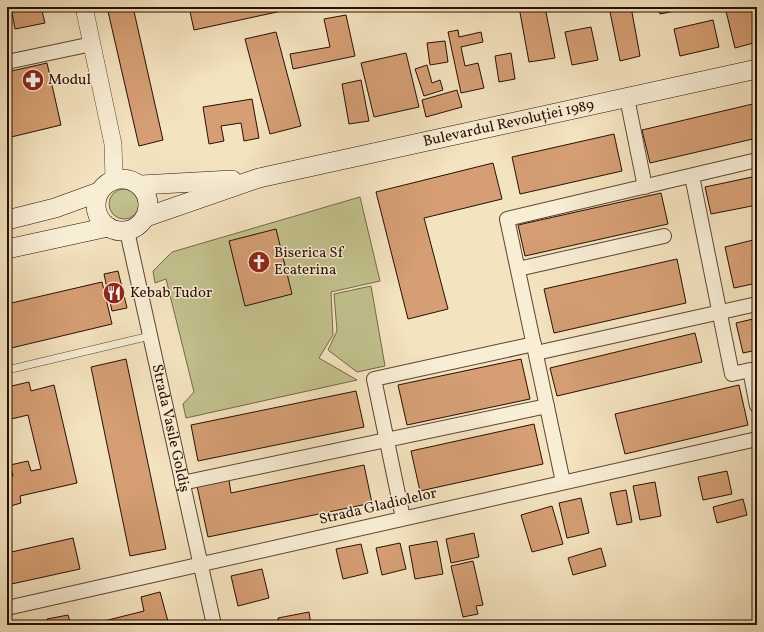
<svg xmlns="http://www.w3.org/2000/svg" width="764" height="632" viewBox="0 0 764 632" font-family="Vollkorn,serif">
  <rect width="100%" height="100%" fill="#f4e3bf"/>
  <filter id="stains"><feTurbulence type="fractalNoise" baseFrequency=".005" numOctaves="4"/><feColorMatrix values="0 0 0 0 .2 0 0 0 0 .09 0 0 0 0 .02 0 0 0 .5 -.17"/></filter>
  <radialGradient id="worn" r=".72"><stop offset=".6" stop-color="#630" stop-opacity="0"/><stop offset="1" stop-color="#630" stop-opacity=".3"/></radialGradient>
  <path fill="#c2c18d" stroke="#756848" d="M109 204a15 15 0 1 1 30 0a15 15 0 1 1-30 0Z
    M 360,197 L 380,281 L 331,292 L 333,335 L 319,358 L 357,380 L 186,418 L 183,404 L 194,392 L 166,279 L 155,283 L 153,271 L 172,252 Z
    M 371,286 L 385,366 L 357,372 L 328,350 L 337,331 L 334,294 Z"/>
  <path fill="#d59e74" stroke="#280f04" d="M 11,7 L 41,7 L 45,23 L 15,29 Z
    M 107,7 L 133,7 L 163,140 L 139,146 Z
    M 189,7 L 300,7 L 194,30 Z
    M 519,7 L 545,7 L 555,58 L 529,62 Z
    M 631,7 L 640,56 L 620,61 L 610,12 Z
    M 658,7 L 679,7 L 680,10 L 660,14 Z
    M 725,7 L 757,7 L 757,42 L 735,48 Z
    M 346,15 L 355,56 L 293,69 L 290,54 L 330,47 L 324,19 Z
    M 713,20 L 719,47 L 680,56 L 674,29 Z
    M 591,27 L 598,60 L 572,65 L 565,32 Z
    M 458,30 L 459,37 L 481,32 L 483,42 L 461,47 L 465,66 L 478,63 L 484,88 L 461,93 L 448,32 Z
    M 276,32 L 301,126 L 270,134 L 245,39 Z
    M 445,41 L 448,62 L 430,65 L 427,43 Z
    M 406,53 L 419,107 L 374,117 L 361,63 Z
    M 511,53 L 515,79 L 499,82 L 495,56 Z
    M 47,63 L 61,125 L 7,138 L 7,72 Z
    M 427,65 L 432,83 L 440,80 L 443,90 L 424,96 L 415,69 Z
    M 361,80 L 369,121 L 349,124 L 342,84 Z
    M 457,90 L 462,107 L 426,117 L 422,100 Z
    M 252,99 L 259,138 L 244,141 L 241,123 L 221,126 L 224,141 L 209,144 L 203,107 Z
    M 757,103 L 757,138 L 650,163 L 642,130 Z
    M 614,134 L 622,171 L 520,194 L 512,157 Z
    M 7,156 L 11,174 L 7,175 Z
    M 493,163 L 502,199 L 424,218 L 448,309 L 408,319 L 376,192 Z
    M 757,176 L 757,205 L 711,214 L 705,187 Z
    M 661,193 L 668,224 L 525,256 L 518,225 Z
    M 276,229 L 292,294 L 245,306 L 229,241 Z
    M 757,239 L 757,283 L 734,288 L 725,247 Z
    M 677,259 L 686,303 L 554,333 L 544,289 Z
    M 118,271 L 127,308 L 112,311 L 104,274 Z
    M 102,282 L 112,324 L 7,349 L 7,304 Z
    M 757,318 L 757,350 L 743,353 L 736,323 Z
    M 695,333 L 702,362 L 557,396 L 550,368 Z
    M 126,359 L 166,549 L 130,556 L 91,367 Z
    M 521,359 L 530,399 L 407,425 L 398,385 Z
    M 29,382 L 31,391 L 54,385 L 77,483 L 20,496 L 21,503 L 7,507 L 7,477 L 13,476 L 10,465 L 28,461 L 31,471 L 41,469 L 28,415 L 7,420 L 7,387 Z
    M 739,385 L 748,425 L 625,454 L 615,414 Z
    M 356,391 L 364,427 L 198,461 L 191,425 Z
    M 534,424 L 543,464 L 420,491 L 411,451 Z
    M 364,465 L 372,503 L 208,537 L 197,486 L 229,480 L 231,493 Z
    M 727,471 L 732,494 L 703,500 L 698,477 Z
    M 655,482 L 661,516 L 640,520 L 633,486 Z
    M 626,490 L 632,522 L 617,525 L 610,493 Z
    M 581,498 L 589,533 L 567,538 L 559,503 Z
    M 743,499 L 747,515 L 717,523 L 713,507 Z
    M 552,506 L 563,544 L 532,552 L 521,515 Z
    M 474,533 L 479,557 L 451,563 L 446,539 Z
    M 73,538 L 80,569 L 7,585 L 7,553 Z
    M 437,541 L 443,574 L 415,579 L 409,546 Z
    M 400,543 L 406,569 L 382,575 L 376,548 Z
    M 361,544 L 368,573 L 343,579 L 336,549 Z
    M 601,548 L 606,566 L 573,575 L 568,558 Z
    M 473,561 L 483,605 L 476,606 L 478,614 L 463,617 L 451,566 Z
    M 262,569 L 269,598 L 238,606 L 231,576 Z
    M 160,592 L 169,625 L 88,625 L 144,611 L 141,597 Z
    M 309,612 L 311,625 L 279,625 L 278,618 Z
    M 68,615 L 71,625 L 48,625 L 47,619 Z"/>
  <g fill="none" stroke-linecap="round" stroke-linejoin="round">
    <g stroke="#5b4433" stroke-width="8">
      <path id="service" d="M 7,370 L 150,336"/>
    </g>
    <g stroke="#5b4433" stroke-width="16">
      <g id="minor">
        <path d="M 7,62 L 92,44"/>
        <path d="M 627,98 L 645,187"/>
        <path d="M 692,176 L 732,374 L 750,370 L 757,406"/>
        <path id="s1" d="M 127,231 L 214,625"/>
        <path d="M 518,269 L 664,236"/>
        <path d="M 536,353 L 757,304"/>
        <path d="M 563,482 L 507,219 L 757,160"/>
        <path d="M 182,483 L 547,406"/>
        <path d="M 403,518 L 374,379 L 534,344"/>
        <path d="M 7,608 L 757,439"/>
      </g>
    </g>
    <g stroke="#5b4433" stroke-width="18">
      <path id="tertiary" d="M 84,7 L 113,144 L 114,179"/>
    </g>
    <g stroke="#280f04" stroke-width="20">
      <g id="secondary">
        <circle cx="122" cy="205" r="26"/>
        <path d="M 141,185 L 232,180"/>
        <path id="s2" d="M 146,217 L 259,178 L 757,69"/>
        <path d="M 7,220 L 55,208 L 99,192"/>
        <path d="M 7,249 L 108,227"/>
      </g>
    </g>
    <use href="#service" stroke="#f8edd5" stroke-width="7"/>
    <use href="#minor" stroke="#f8edd5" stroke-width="14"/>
    <use href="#tertiary" stroke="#f8edd5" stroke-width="17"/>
    <use href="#secondary" stroke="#f8edd5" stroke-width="19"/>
  </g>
  <defs>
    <g id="pharmacy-disc" transform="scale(1.15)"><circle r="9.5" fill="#8f2418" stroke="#f8edd5"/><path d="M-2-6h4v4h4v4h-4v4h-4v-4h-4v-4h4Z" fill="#fff"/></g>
    <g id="church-disc" transform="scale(1.15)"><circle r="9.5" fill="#8f2418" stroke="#f8edd5"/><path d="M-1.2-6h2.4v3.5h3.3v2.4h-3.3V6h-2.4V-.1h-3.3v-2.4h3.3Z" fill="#fff"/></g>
    <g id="restaurant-disc" transform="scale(1.15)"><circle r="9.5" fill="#8f2418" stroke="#f8edd5"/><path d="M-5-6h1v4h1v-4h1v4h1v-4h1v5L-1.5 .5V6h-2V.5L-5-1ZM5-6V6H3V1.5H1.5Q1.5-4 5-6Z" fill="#fff"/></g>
  </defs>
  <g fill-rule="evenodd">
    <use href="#pharmacy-disc" x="33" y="80"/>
    <use href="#church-disc" x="259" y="262"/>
    <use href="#restaurant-disc" x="114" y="293"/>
  </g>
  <g text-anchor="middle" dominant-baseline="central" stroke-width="3" stroke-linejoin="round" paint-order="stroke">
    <g font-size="15" fill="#280f04" stroke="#f8edd5" text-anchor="start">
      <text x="48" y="80">Modul</text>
      <text x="274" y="253">Biserica Sf<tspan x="274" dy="17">Ecaterina</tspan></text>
      <text x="130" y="293">Kebab Tudor</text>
    </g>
    <g font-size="15" fill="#280f04" stroke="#f8edd5">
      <text stroke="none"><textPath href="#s2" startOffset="375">Bulevardul Revoluției 1989</textPath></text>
      <text stroke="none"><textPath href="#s1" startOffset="202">Strada Vasile Goldiș</textPath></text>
      <text transform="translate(378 507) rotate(-13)">Strada Gladiolelor</text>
    </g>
  </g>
  <rect width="764" height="632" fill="none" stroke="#f4e3bf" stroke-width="24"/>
  <rect x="8" y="8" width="748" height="616" fill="none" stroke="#280f04" stroke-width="2"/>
  <rect x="12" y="12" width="740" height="608" fill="none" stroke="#280f04"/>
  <rect width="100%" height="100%" filter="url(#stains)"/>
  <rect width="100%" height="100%" fill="url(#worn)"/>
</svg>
